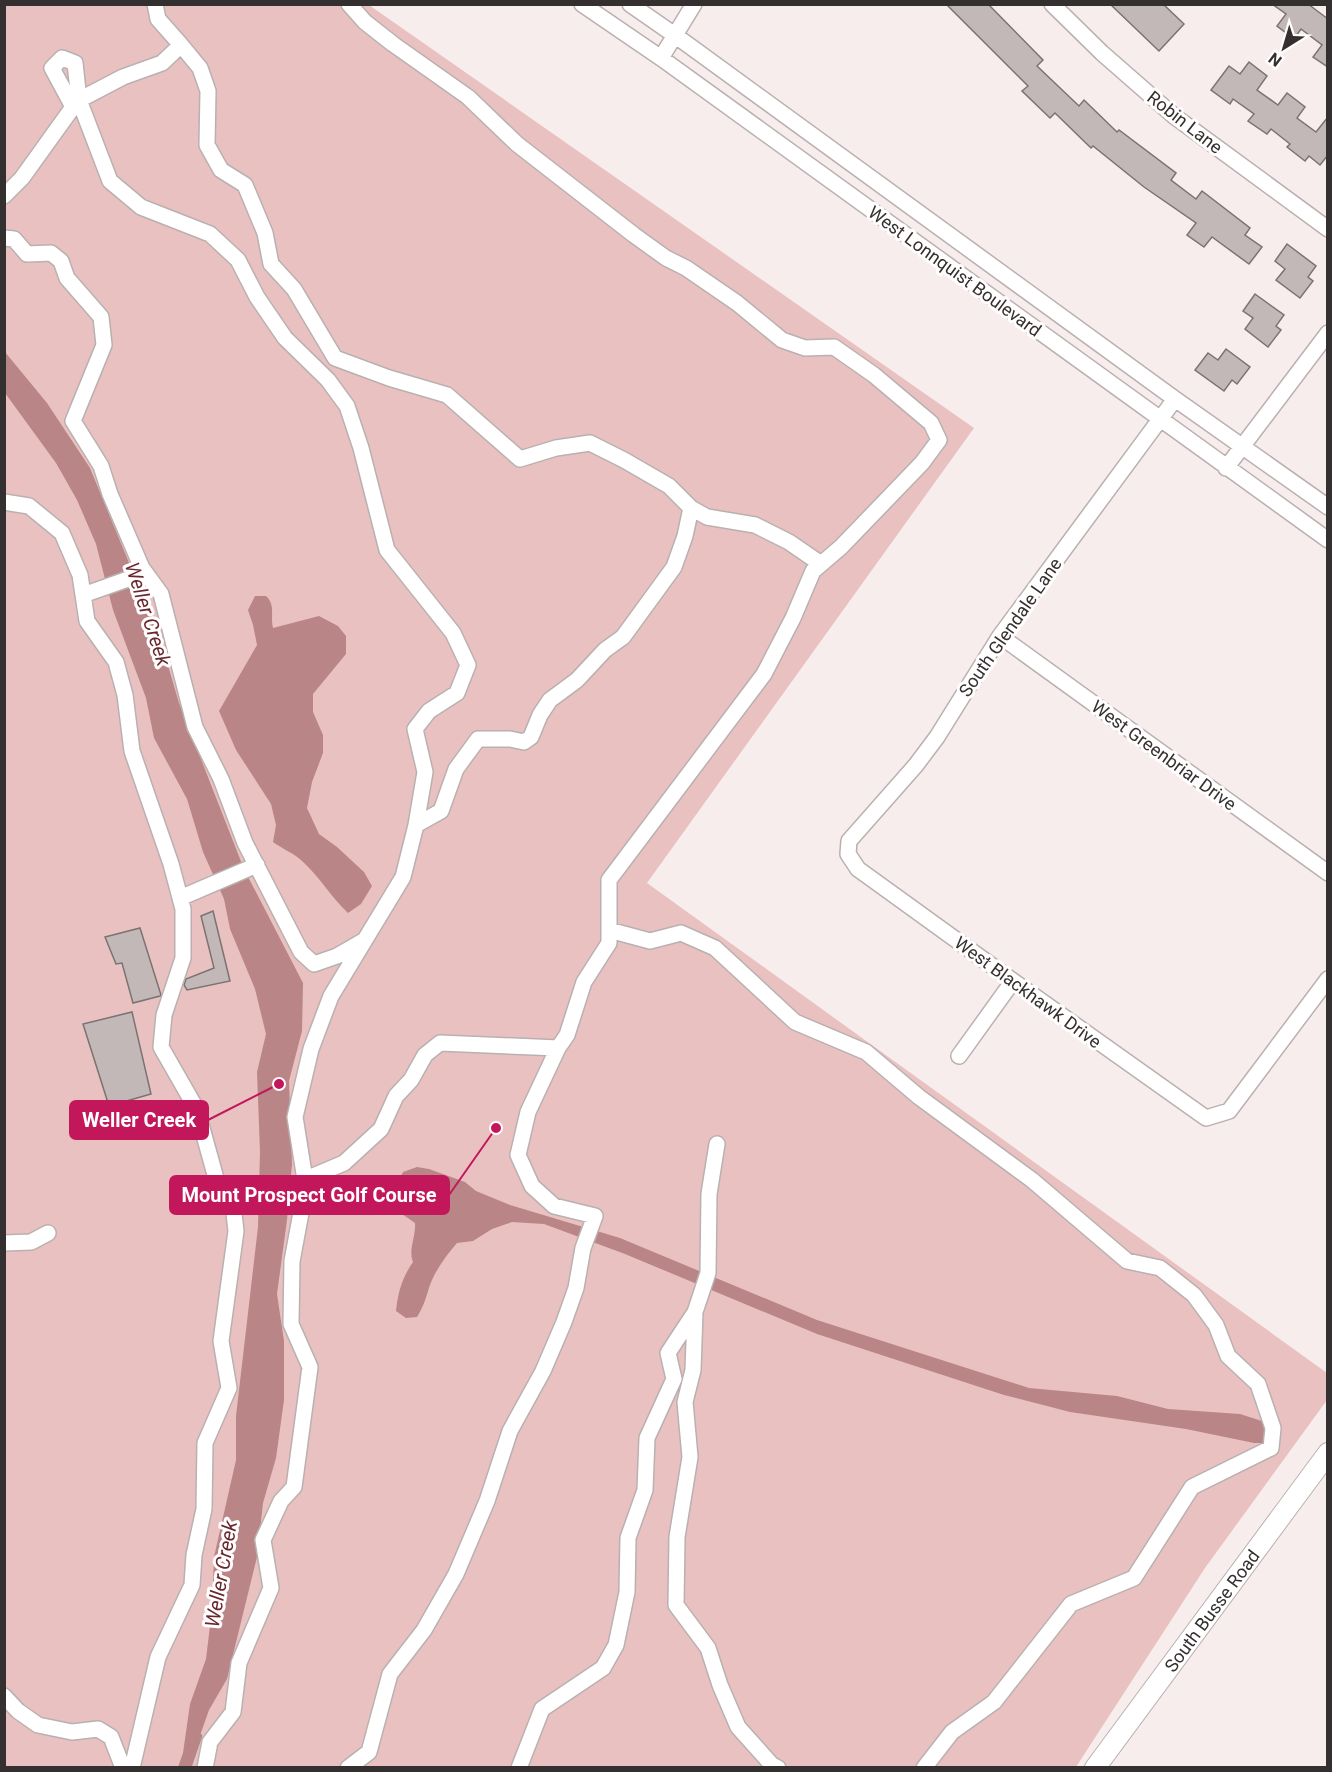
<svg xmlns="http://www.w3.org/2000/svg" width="1332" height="1772" viewBox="0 0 1332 1772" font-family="Roboto,sans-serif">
  <rect width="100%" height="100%" fill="#f8eded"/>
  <path fill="#eac1c1" d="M 5,5 L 369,5 L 974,428 L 647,883 L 1327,1373 L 1327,1400 L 1205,1568 L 1076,1767 L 5,1767 Z"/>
  <path fill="#b98586" d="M 5,352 L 47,403 L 90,468 L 160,638 L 179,703 L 244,869 L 303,983 L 302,1031 L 289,1081 L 292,1164 L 287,1220 L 277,1294 L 284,1341 L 284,1400 L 276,1458 L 263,1503 L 257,1557 L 227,1679 L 209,1710 L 189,1767 L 178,1767 L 183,1753 L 190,1704 L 206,1659 L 212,1609 L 214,1557 L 236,1460 L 236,1416 L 258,1227 L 260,1152 L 257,1072 L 266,1034 L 255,989 L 230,929 L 224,899 L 203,852 L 187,799 L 154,738 L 146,698 L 113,610 L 96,544 L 77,500 L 56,463 L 5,393 Z
    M 255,596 L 266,596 C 276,605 270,616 273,628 L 319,616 L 338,626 L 346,636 L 346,654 L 313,694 L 313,712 L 323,735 L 323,753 L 312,782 L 307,808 L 319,834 L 337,847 L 364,872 L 372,886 L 361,904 L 348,913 C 331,897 319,876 301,860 C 293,853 281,848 273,842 L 276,825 L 271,804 L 236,750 L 219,711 L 257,645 L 253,625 L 248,610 Z
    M 417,1167 L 429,1169 L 465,1182 L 476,1191 L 510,1205 L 620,1238 L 817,1320 L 1029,1388 L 1117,1396 L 1168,1409 L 1240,1414 L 1265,1422 L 1264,1443 L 1254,1443 L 1186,1429 L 1070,1412 L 1004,1395 L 817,1334 L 625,1254 L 544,1224 L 512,1222 L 492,1229 L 473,1241 L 457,1243 C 446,1256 436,1269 430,1285 C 426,1297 424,1306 417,1317 L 406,1318 L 396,1311 C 398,1292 402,1278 413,1262 C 408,1250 416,1237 415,1223 L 392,1207 L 394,1189 L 403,1172 Z"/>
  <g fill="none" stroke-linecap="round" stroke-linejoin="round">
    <path stroke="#b98586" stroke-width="4.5" d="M 189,1768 L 200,1736"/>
  </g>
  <path fill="#c3b8b8" stroke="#7b7272" stroke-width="1.5" d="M 946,4 L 988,4 L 1043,60 L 1037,66 L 1079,106 L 1084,100 L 1117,132 L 1119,130 L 1176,173 L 1171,180 L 1196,199 L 1202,191 L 1250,228 L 1245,235 L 1262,247 L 1249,264 L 1212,237 L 1204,247 L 1187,235 L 1196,223 L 1144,187 L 1093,146 L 1091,148 L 1055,113 L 1050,118 L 1022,91 L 1028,86 Z
    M 1110,4 L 1163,4 L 1184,24 L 1159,51 Z
    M 1272,4 L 1308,4 L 1328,19 L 1328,67 L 1313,57 L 1322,45 L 1301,29 L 1294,39 L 1277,26 L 1286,14 Z
    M 1249,62 L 1267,76 L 1257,90 L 1278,105 L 1287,93 L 1305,107 L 1297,118 L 1316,132 L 1328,117 L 1328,155 L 1320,165 L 1309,156 L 1305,161 L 1287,147 L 1290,144 L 1271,129 L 1267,134 L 1248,121 L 1254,114 L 1233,99 L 1230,104 L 1211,90 L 1229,66 L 1240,74 Z
    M 1287,244 L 1316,266 L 1308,277 L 1313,281 L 1300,298 L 1276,280 L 1285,269 L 1275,261 Z
    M 1255,294 L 1284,315 L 1276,326 L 1281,330 L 1268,347 L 1245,329 L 1253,318 L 1243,311 Z
    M 1226,349 L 1250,367 L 1237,384 L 1232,380 L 1224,391 L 1195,370 L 1208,353 L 1218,360 Z
    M 213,911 L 230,981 L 187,990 L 184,985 L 186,979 L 214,968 L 201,916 Z
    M 140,928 L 161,995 L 160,996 L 133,1003 L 122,963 L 116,964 L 105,937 Z
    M 132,1012 L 151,1094 L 109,1106 L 83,1024 Z"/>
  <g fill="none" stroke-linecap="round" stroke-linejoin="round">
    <g stroke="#bab0b0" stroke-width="18">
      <path id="minor" d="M 155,4 L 158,19 L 181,45
        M 582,4 L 661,58 L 1328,540
        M 630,4 L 676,36 L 1175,399 L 1328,507
        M 1052,4 L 1102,53 L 1174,116 L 1328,229
        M 661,58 L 694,4
        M 4,196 L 22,178 L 73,107 L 52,68 L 62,58 L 75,63 L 79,100
        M 4,238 L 14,239 L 27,254 L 51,253 L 61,261 L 67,278 L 101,317 L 104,345 L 73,421 L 101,466 L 110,494 L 142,568 L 161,594 L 195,727 L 221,779 L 245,843 L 301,952 L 314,964 L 337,956 L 363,941
        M 1175,399 L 1000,636 L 937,737 L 916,765 L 849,841 L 848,854 L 858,869 L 1013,981 L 1206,1118 L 1229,1111 L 1328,979
        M 1226,468 L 1328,333
        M 4,502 L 29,506 L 62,533 L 80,575 L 87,621 L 116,662 L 125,695 L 132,751 L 171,864 L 183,909 L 183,958 L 164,1015 L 161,1047 L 197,1110 L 217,1182 L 233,1205 L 236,1231 L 221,1341 L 229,1388 L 205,1443 L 204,1509 L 194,1555 L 192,1585 L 158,1657 L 132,1768
        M 691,508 L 707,517 L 755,525 L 789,542 L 821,564
        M 83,595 L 145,573
        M 1000,636 L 1328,873
        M 180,898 L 257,865
        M 609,930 L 650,941 L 681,933 L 715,948 L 795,1022 L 866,1052 L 919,1097 L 1032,1180 L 1127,1261 L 1160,1268 L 1194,1295 L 1216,1325 L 1228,1356 L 1258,1384 L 1273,1428 L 1271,1448 L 1192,1487 L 1134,1578 L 1071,1604 L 994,1702 L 952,1732 L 924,1768
        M 959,1056 L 1013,981
        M 717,1144 L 709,1194 L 708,1273 L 695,1312 L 693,1370 L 685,1402 L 690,1457 L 677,1537 L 676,1605 L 708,1648 L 720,1685 L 738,1727 L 772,1765 L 778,1768
        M 306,1179 L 344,1163 L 381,1129 L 396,1096 L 411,1080 L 425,1055 L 440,1043 L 558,1048 L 567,1035 L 584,982 L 609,943 L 609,880 L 764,674 L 793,618 L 813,571 L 841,547 L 922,463 L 939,440 L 931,423 L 874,375 L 834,347 L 805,348 L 782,340 L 737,303 L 686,268 L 666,258 L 634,235 L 517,144 L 468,97 L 393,44 L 365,22 L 349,4
        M 4,1243 L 31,1242 L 48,1233
        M 4,1696 L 18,1711 L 38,1725 L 72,1732 L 98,1729 L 111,1737 L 123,1768
        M 205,1768 L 210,1742 L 233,1712 L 239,1663 L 271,1588 L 263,1540 L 281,1501 L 294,1487 L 310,1367 L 291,1324 L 292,1261 L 306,1186 L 295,1117 L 311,1049 L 331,996 L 403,877 L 416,825 L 425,772 L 415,729 L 429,711 L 457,693 L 468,665 L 453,633 L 387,550 L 361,448 L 347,406 L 328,380 L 285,338 L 257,297 L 238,260 L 210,234 L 141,207 L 110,181 L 79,100 L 123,77 L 162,63 L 181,45 L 200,68 L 208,91 L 207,145 L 221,170 L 245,185 L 265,233 L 271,264 L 294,289 L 335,358 L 389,378 L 447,395 L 520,459 L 556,448 L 590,443 L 624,460 L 669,486 L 691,508 L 685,536 L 674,567 L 623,637 L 605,650 L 577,680 L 550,700 L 540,715 L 531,737 L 524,742 L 510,739 L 478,739 L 456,769 L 441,811 L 416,825
        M 348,1768 L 369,1752 L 390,1674 L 424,1630 L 456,1574 L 487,1501 L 510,1431 L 543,1371 L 564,1322 L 576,1288 L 583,1248 L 595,1216 L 554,1206 L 532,1186 L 518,1155 L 528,1112 L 558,1048
        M 519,1768 L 542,1709 L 603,1668 L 616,1645 L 627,1592 L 628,1538 L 645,1490 L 647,1438 L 674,1379 L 668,1353 L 695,1312"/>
    </g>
    <g stroke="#bab0b0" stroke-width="22">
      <g id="major">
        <path id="s1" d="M 1095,1768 L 1328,1453"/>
      </g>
    </g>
    <use href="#minor" stroke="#fff" stroke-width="15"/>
    <use href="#major" stroke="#fff" stroke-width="20"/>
  </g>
  <g text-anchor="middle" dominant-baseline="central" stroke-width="6" stroke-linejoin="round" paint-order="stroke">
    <g font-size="18" fill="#343030" stroke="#fffdfd">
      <text transform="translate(1185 122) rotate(38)">Robin Lane</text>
      <text transform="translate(955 271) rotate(36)">West Lonnquist Boulevard</text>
      <text transform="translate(1010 627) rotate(-55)">South Glendale Lane</text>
      <text transform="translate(1164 755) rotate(36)">West Greenbriar Drive</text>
      <text transform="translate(1028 992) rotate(36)">West Blackhawk Drive</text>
      <text stroke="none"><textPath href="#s1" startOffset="196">South Busse Road</textPath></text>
    </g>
    <g font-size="20" font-style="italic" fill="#68272c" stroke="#fffdfd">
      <text transform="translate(148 614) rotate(72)">Weller Creek</text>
      <text transform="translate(221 1574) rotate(-80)">Weller Creek</text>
    </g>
  </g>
  <path fill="none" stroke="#c2185b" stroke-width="2" d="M279 1084L208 1120M496 1128L449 1195"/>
  <g fill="#c2185b" stroke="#fffdfd" stroke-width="2">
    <circle cx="279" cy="1084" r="6"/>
    <circle cx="496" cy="1128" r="6"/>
  </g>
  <g fill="#c2185b" stroke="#c2185b" stroke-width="2">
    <rect x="70" y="1101" width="138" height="38" rx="6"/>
    <rect x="170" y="1176" width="279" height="38" rx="6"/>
  </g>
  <g font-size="20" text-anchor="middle" font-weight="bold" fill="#fff">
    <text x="139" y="1127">Weller Creek</text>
    <text x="309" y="1202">Mount Prospect Golf Course</text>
  </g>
  <rect width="1332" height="1772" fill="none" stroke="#343030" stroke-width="12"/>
  <g transform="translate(1284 48) rotate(217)" stroke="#fffdfd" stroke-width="4.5" paint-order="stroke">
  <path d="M0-4.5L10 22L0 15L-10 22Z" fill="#343030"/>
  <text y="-9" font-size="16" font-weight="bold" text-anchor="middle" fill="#343030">N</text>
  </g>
</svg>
